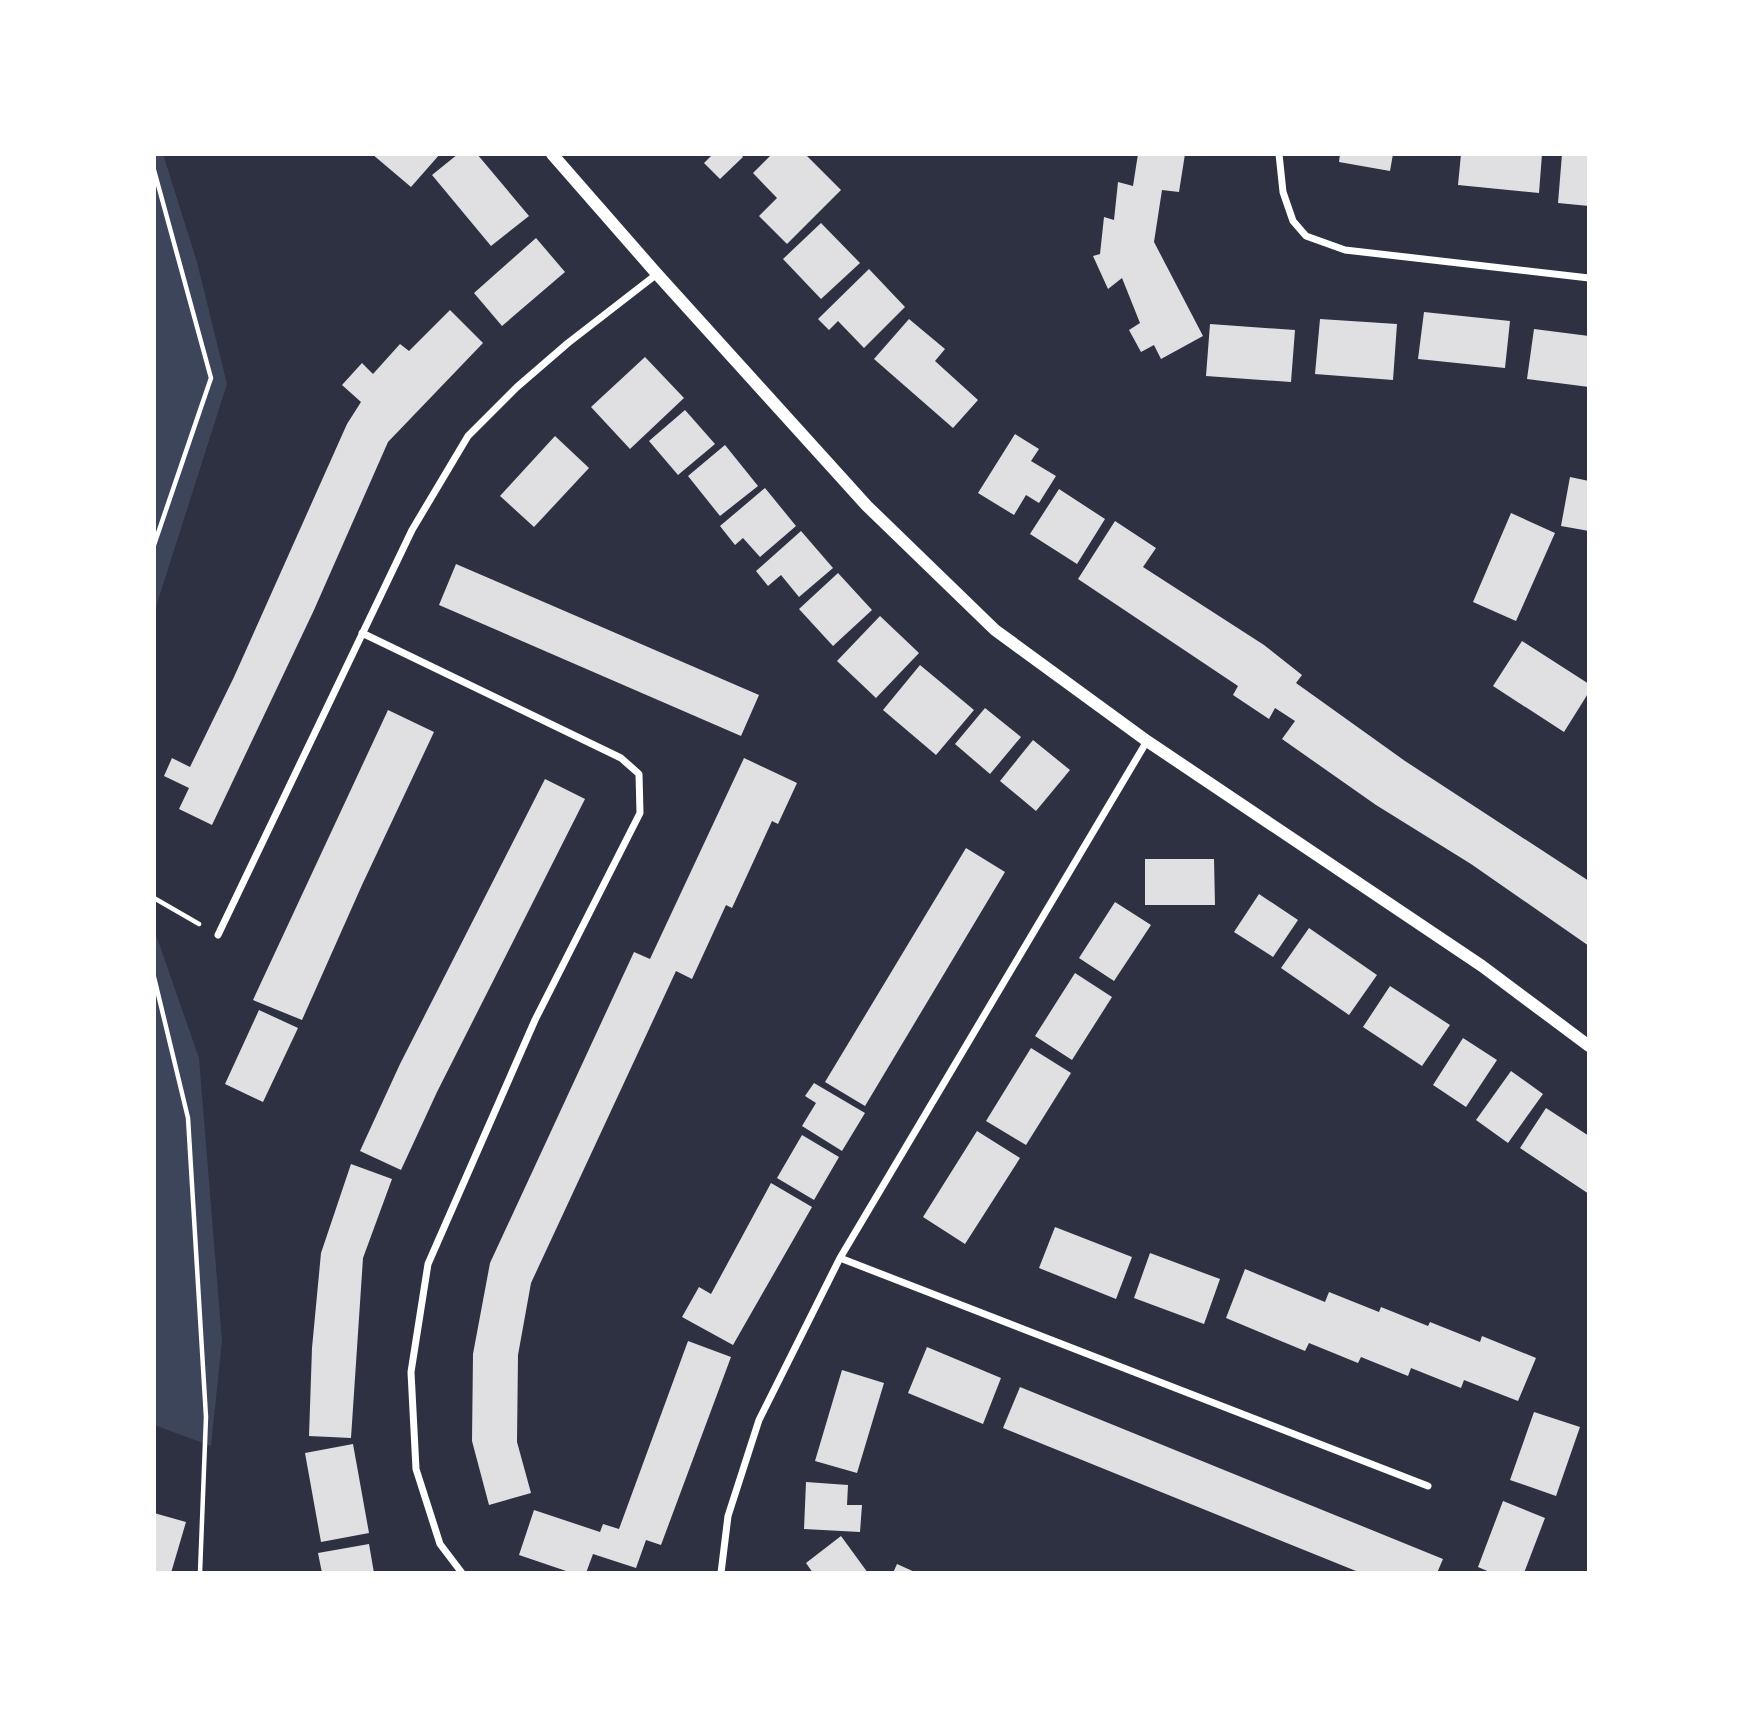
<svg xmlns="http://www.w3.org/2000/svg" width="1743" height="1727" viewBox="0 0 1743 1727" font-family="Commissioner,sans-serif">
  <rect width="100%" height="100%" fill="#2d3142"/>
  <path fill="#3c4559" d="M 154,154 L 163,154 L 197,262 L 227,384 L 154,613 Z
    M 154,929 L 199,1058 L 222,1341 L 211,1446 L 154,1425 Z"/>
  <path fill="#e0e0e3" d="M 372,154 L 440,154 L 411,187 Z
    M 458,154 L 477,154 L 529,216 L 491,246 L 432,175 Z
    M 713,154 L 741,154 L 743,157 L 720,179 L 704,163 Z
    M 772,154 L 805,154 L 841,190 L 787,244 L 759,216 L 777,198 L 753,173 Z
    M 1138,154 L 1185,154 L 1179,192 L 1162,190 L 1154,242 L 1203,336 L 1161,359 L 1154,345 L 1141,352 L 1129,330 L 1140,323 L 1122,278 L 1108,289 L 1093,256 L 1100,254 L 1104,217 L 1114,220 L 1118,182 L 1133,186 Z
    M 1340,154 L 1393,154 L 1390,171 L 1339,162 Z
    M 1461,154 L 1542,154 L 1539,193 L 1458,185 Z
    M 1562,154 L 1589,155 L 1589,206 L 1558,203 Z
    M 821,223 L 860,263 L 821,299 L 783,259 Z
    M 536,238 L 565,272 L 502,326 L 474,293 Z
    M 869,269 L 905,307 L 864,348 L 838,321 L 829,330 L 818,319 Z
    M 450,310 L 483,343 L 388,442 L 314,610 L 212,825 L 179,809 L 189,788 L 164,776 L 172,758 L 190,767 L 234,677 L 347,424 L 361,402 L 342,385 L 362,363 L 373,374 L 400,344 L 409,351 Z
    M 1424,312 L 1510,321 L 1505,368 L 1418,359 Z
    M 909,319 L 945,349 L 935,361 L 978,400 L 953,428 L 874,359 Z
    M 1320,319 L 1397,324 L 1393,380 L 1315,374 Z
    M 1210,324 L 1295,330 L 1291,382 L 1206,376 Z
    M 1534,329 L 1589,336 L 1589,387 L 1527,379 Z
    M 645,357 L 684,398 L 630,449 L 591,407 Z
    M 685,410 L 715,444 L 678,475 L 649,441 Z
    M 1015,434 L 1039,449 L 1031,461 L 1056,476 L 1039,503 L 1026,495 L 1014,515 L 978,493 Z
    M 555,436 L 589,468 L 534,527 L 500,496 Z
    M 725,445 L 758,486 L 720,516 L 688,476 Z
    M 1570,477 L 1589,481 L 1589,531 L 1561,526 Z
    M 765,488 L 796,526 L 760,557 L 743,538 L 735,545 L 720,526 Z
    M 1059,489 L 1105,519 L 1077,564 L 1030,534 Z
    M 1511,513 L 1555,533 L 1516,621 L 1473,602 Z
    M 1115,521 L 1156,548 L 1143,567 L 1264,645 L 1302,675 L 1296,683 L 1405,761 L 1589,881 L 1589,946 L 1471,864 L 1376,805 L 1282,739 L 1295,721 L 1275,708 L 1269,719 L 1233,695 L 1238,686 L 1078,579 Z
    M 801,531 L 833,568 L 799,597 L 781,575 L 768,586 L 756,571 Z
    M 456,564 L 759,695 L 741,736 L 439,605 Z
    M 838,573 L 872,610 L 833,646 L 799,609 Z
    M 880,616 L 919,653 L 876,698 L 837,661 Z
    M 1522,641 L 1589,684 L 1589,692 L 1564,732 L 1493,686 Z
    M 920,665 L 974,710 L 936,755 L 883,710 Z
    M 985,708 L 1021,737 L 990,774 L 955,744 Z
    M 388,710 L 434,732 L 362,885 L 302,1020 L 253,1000 Z
    M 1033,740 L 1070,770 L 1036,811 L 1000,781 Z
    M 744,758 L 797,783 L 778,824 L 772,821 L 732,908 L 726,905 L 692,979 L 676,971 L 531,1283 L 518,1355 L 517,1442 L 531,1493 L 489,1505 L 472,1441 L 473,1354 L 490,1263 L 634,952 L 650,959 Z
    M 545,779 L 585,799 L 437,1092 L 401,1170 L 360,1151 L 400,1064 Z
    M 966,848 L 1005,872 L 865,1106 L 825,1082 Z
    M 1145,859 L 1214,859 L 1215,905 L 1145,905 Z
    M 1259,894 L 1298,920 L 1273,957 L 1234,932 Z
    M 1115,902 L 1151,925 L 1114,981 L 1079,958 Z
    M 1309,928 L 1377,975 L 1349,1015 L 1281,968 Z
    M 1075,973 L 1112,997 L 1072,1060 L 1035,1036 Z
    M 1390,986 L 1450,1025 L 1422,1066 L 1363,1027 Z
    M 259,1010 L 298,1028 L 263,1102 L 225,1084 Z
    M 1463,1038 L 1497,1060 L 1466,1107 L 1433,1085 Z
    M 1031,1048 L 1071,1073 L 1026,1145 L 986,1121 Z
    M 1511,1071 L 1543,1094 L 1508,1143 L 1476,1120 Z
    M 814,1083 L 865,1113 L 842,1151 L 802,1126 L 816,1103 L 805,1096 Z
    M 1546,1108 L 1589,1136 L 1589,1194 L 1520,1148 Z
    M 977,1131 L 1020,1158 L 965,1244 L 923,1217 Z
    M 802,1135 L 839,1157 L 814,1200 L 777,1178 Z
    M 351,1164 L 392,1179 L 363,1258 L 351,1438 L 309,1436 L 312,1348 L 321,1253 Z
    M 771,1183 L 812,1207 L 733,1345 L 682,1317 L 699,1287 L 711,1294 Z
    M 1055,1227 L 1132,1257 L 1116,1299 L 1039,1268 Z
    M 1150,1253 L 1220,1279 L 1204,1324 L 1134,1298 Z
    M 1245,1269 L 1325,1302 L 1329,1292 L 1379,1312 L 1381,1307 L 1428,1326 L 1430,1322 L 1480,1342 L 1482,1336 L 1536,1358 L 1518,1401 L 1464,1380 L 1461,1388 L 1411,1368 L 1408,1376 L 1361,1357 L 1358,1363 L 1309,1343 L 1305,1351 L 1226,1318 Z
    M 688,1341 L 731,1357 L 661,1545 L 646,1540 L 636,1568 L 593,1554 L 586,1573 L 572,1573 L 519,1555 L 534,1510 L 600,1532 L 603,1524 L 619,1529 Z
    M 927,1347 L 1001,1378 L 983,1424 L 908,1393 Z
    M 842,1370 L 884,1383 L 857,1473 L 815,1461 Z
    M 1020,1387 L 1443,1559 L 1437,1573 L 1361,1573 L 1003,1428 Z
    M 1534,1412 L 1580,1427 L 1556,1496 L 1510,1480 Z
    M 353,1444 L 369,1533 L 321,1542 L 305,1453 Z
    M 806,1482 L 848,1485 L 847,1505 L 862,1505 L 860,1532 L 804,1529 Z
    M 1503,1501 L 1545,1518 L 1524,1573 L 1492,1573 L 1478,1567 Z
    M 154,1513 L 186,1522 L 171,1573 L 154,1573 Z
    M 841,1536 L 868,1573 L 813,1573 L 806,1563 Z
    M 369,1544 L 374,1573 L 322,1573 L 318,1553 Z
    M 897,1564 L 917,1573 L 893,1573 Z"/>
  <g fill="none" stroke-linecap="round" stroke-linejoin="round">
    <path stroke="#fff" stroke-width="4.5" d="M 154,170 L 211,378 L 154,545
      M 154,898 L 199,924
      M 154,977 L 188,1118 L 206,1417 L 200,1573"/>
    <path stroke="#fff" stroke-width="7" d="M 1279,154 L 1283,192 L 1293,221 L 1306,236 L 1345,250 L 1589,278
      M 362,633 L 621,758 L 639,774 L 640,813 L 535,1020 L 428,1264 L 411,1372 L 416,1469 L 440,1544 L 462,1573
      M 218,935 L 412,530 L 468,436 L 517,387 L 568,343 L 657,274
      M 840,1258 L 1428,1486
      M 721,1573 L 728,1516 L 759,1420 L 840,1258 L 1147,741"/>
    <path stroke="#fff" stroke-width="12" d="M 552,154 L 657,274 L 867,506 L 995,630 L 1147,741 L 1482,966 L 1589,1046"/>
  </g>
  <rect width="1743" height="1727" fill="none" stroke="#ffffff" stroke-width="312"/>
</svg>
